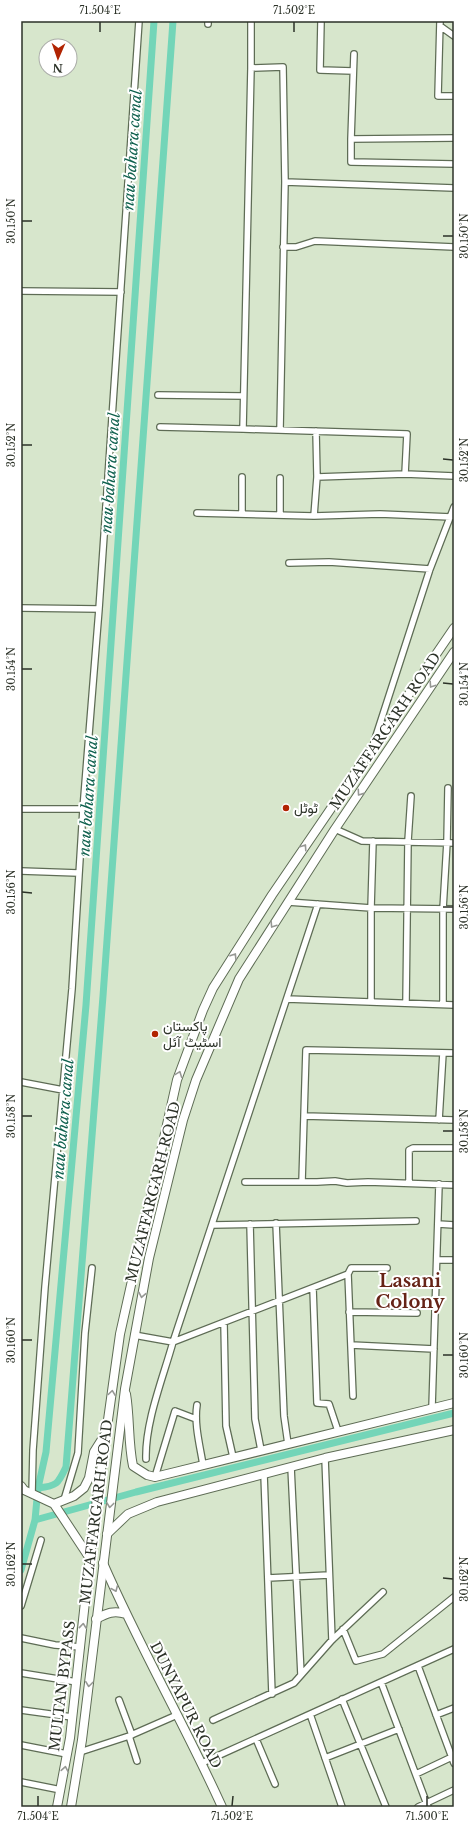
<svg xmlns="http://www.w3.org/2000/svg" width="475" height="1828" viewBox="0 0 475 1828" font-family="'Libre Baskerville',Vazirmatn,serif">
  <rect width="100%" height="100%" fill="#d7e6cc"/>
  <g fill="none" stroke-linecap="round" stroke-linejoin="round">
    <path stroke="#73d5b8" stroke-width="7" d="M 38,1488 C 57,1486 58,1484 66,1467 L 103,996 L 173,21
      M 35,1520 L 136,1492 L 454,1413
      M 21,1570 L 35,1520 L 38,1488 L 46,1452 L 86,1005 L 154,21"/>
    <g stroke="#5e6c55" stroke-width="8">
      <path id="street" d="M 251,21 L 251,68 L 283,67 L 285,182 L 454,188
        M 321,21 L 320,70 L 353,71
        M 440,21 L 438,96 L 454,96
        M 208,24 L 208,21
        M 440,26 L 454,36
        M 354,54 L 351,139 L 454,138
        M 351,139 L 351,162 L 454,164
        M 283,247 L 296,247 L 315,241 L 454,247
        M 21,291 L 121,292
        M 158,395 L 243,396
        M 160,427 L 243,429 L 251,68
        M 243,429 L 407,434 L 405,474 L 454,476
        M 280,430 L 285,182
        M 316,431 L 317,477 L 405,474
        M 317,477 L 314,516 L 380,514 L 451,517
        M 280,478 L 280,515
        M 197,513 L 314,516
        M 242,514 L 242,477
        M 289,563 L 329,562 L 430,569
        M 21,608 L 99,609
        M 374,742 L 430,569 L 454,507
        M 21,809 L 83,809
        M 335,829 L 362,841 L 454,843
        M 21,871 L 78,873
        M 288,902 L 371,908 L 454,909
        M 287,999 L 454,1005
        M 371,1002 L 371,908 L 373,841
        M 406,1003 L 408,841 L 411,796
        M 443,1004 L 443,909 L 447,842 L 448,788
        M 21,1082 L 63,1090
        M 304,1116 L 454,1120
        M 439,1120 L 443,1053
        M 245,1182 L 317,1182 L 335,1181 L 347,1183 L 368,1182 L 454,1185
        M 302,1182 L 306,1050 L 454,1053
        M 409,1183 L 409,1150 L 413,1148 L 454,1148
        M 276,1223 L 284,1416 L 288,1444
        M 250,1224 L 255,1419 L 261,1450
        M 438,1224 L 454,1225
        M 212,1225 L 416,1221
        M 437,1260 L 454,1260
        M 313,1288 L 317,1403 L 329,1404 L 338,1431
        M 349,1312 L 417,1313
        M 224,1323 L 226,1426 L 233,1457
        M 134,1335 L 173,1342 L 348,1274
        M 351,1345 L 434,1349
        M 353,1396 L 348,1274 L 351,1268 L 387,1268
        M 197,1405 C 194,1424 200,1446 203,1465
        M 432,1408 L 439,1184
        M 325,1458 L 332,1640
        M 146,1459 C 145,1422 163,1378 173,1342 L 318,904
        M 291,1467 L 301,1675
        M 264,1474 L 272,1694
        M 155,1477 L 175,1411 L 196,1419
        M 32,1494 L 33,1450 L 45,1287 L 72,989 L 83,809 L 99,609 L 139,21
        M 64,1500 L 78,1453 L 85,1333 L 92,1268
        M 268,1578 L 329,1575
        M 21,1606 L 41,1540
        M 343,1629 L 356,1661 L 383,1654 L 454,1597
        M 21,1638 L 55,1645 L 81,1647
        M 418,1666 L 454,1763
        M 21,1673 L 77,1682
        M 381,1682 L 428,1807
        M 342,1699 L 386,1807
        M 119,1700 L 132,1735
        M 21,1710 L 72,1717
        M 310,1714 L 342,1807
        M 436,1715 L 454,1708
        M 213,1720 L 294,1683 L 332,1640 L 383,1592
        M 129,1736 L 137,1761
        M 256,1739 L 275,1784
        M 21,1745 L 67,1754
        M 80,1752 L 129,1736 L 177,1715
        M 325,1758 L 399,1729
        M 202,1763 L 454,1649
        M 416,1774 L 454,1756
        M 21,1782 L 61,1790
        M 418,1807 L 454,1790"/>
    </g>
    <g stroke="#5e6c55" stroke-width="10">
      <path id="secondary" d="M 126,1394 C 130,1418 128,1442 133,1466 L 147,1475 L 155,1477 L 454,1403
        M 21,1486 L 24,1490 L 54,1504 L 91,1560
        M 54,1504 L 74,1496 L 84,1488 L 89,1478 L 94,1452 L 106,1433
        M 107,1534 L 128,1514 L 157,1502 L 325,1458 L 454,1430
        M 103,1563 C 139,1646 185,1725 222,1807
        M 96,1619 C 107,1613 114,1610 126,1614"/>
    </g>
    <g stroke="#5e6c55" stroke-width="10">
      <path id="primary" d="M 57,1807 L 70,1738 L 94,1520 L 120,1334 L 177,1080 L 203,1010 L 213,988 L 272,895 L 454,628
        M 71,1807 L 82,1740 L 125,1389 L 149,1258 L 183,1120 L 196,1080 L 239,979 L 335,829 L 454,652"/>
    </g>
    <use href="#street" stroke="#fff" stroke-width="5.5"/>
    <use href="#secondary" stroke="#fff" stroke-width="8"/>
    <use href="#primary" stroke="#fff" stroke-width="8"/>
  </g>
  <defs><path id="oneway-chevron" d="M-2-3.5L2.5 0L-2 3.5" fill="none" stroke-width="1.6" stroke-linecap="round" stroke-linejoin="round"/></defs>
  <g stroke="#969894">
    <use href="#oneway-chevron" transform="translate(432 685) rotate(124)"/>
    <use href="#oneway-chevron" transform="translate(360 793) rotate(125)"/>
    <use href="#oneway-chevron" transform="translate(304 847) rotate(-56)"/>
    <use href="#oneway-chevron" transform="translate(273 925) rotate(123)"/>
    <use href="#oneway-chevron" transform="translate(234 956) rotate(-58)"/>
    <use href="#oneway-chevron" transform="translate(179 1074) rotate(-69)"/>
    <use href="#oneway-chevron" transform="translate(142 1295) rotate(101)"/>
    <use href="#oneway-chevron" transform="translate(112 1393) rotate(-82)"/>
    <use href="#oneway-chevron" transform="translate(110 1505) rotate(97)"/>
    <use href="#oneway-chevron" transform="translate(115 1589) rotate(67)"/>
    <use href="#oneway-chevron" transform="translate(83 1626) rotate(-84)"/>
    <use href="#oneway-chevron" transform="translate(89 1684) rotate(97)"/>
    <use href="#oneway-chevron" transform="translate(65 1769) rotate(-80)"/>
  </g>
  <path fill="none" stroke="#2c3228" stroke-width="1.5" d="M 100,32 L 100,22M 294,32 L 294,22M 22,221 L 32,221M 443,236 L 453,236M 22,445 L 32,445M 443,459 L 453,460M 22,669 L 32,669M 443,683 L 453,684M 22,892 L 32,893M 443,907 L 453,907M 22,1116 L 32,1116M 443,1131 L 453,1131M 22,1340 L 32,1340M 443,1355 L 453,1355M 22,1564 L 32,1564M 443,1578 L 453,1579M 38,1806 L 38,1796M 232,1806 L 233,1796M 427,1806 L 427,1796"/>
  <g fill="#b12402" stroke="#fff" stroke-width="1.5">
    <circle cx="286" cy="808" r="4"/>
    <circle cx="155" cy="1034" r="4"/>
  </g>
  <g text-anchor="middle" dominant-baseline="central" stroke-width="4" stroke-linejoin="round" paint-order="stroke">
    <g font-size="14" fill="#2c3228" stroke="#fff">
      <text transform="translate(385 731) rotate(-56)">MUZAFFARGARH ROAD</text>
      <text transform="translate(153 1192) rotate(-76)">MUZAFFARGARH ROAD</text>
      <text transform="translate(96 1512) rotate(-83)">MUZAFFARGARH ROAD</text>
      <text transform="translate(62 1686) rotate(-83)">MULTAN BYPASS</text>
      <text transform="translate(186 1705) rotate(63)">DUNYAPUR ROAD</text>
    </g>
    <g font-size="14" fill="#2c3228" stroke="#fff" text-anchor="start">
      <text x="294" y="808">ٹوٹل</text>
      <text x="163" y="1026">پاکستان<tspan x="163" dy="16">اسٹیٹ آئل</tspan></text>
    </g>
    <g font-size="15" font-style="italic" fill="#0e604d" stroke="#fff">
      <text transform="translate(132 150) rotate(-86)">nau bahara canal</text>
      <text transform="translate(110 473) rotate(-86)">nau bahara canal</text>
      <text transform="translate(88 796) rotate(-86)">nau bahara canal</text>
      <text transform="translate(63 1119) rotate(-85)">nau bahara canal</text>
    </g>
    <g font-size="18" font-weight="bold" fill="#662316" stroke="#fff">
      <text x="410" y="1281">Lasani<tspan x="410" dy="21">Colony</tspan></text>
    </g>
  </g>
  <rect width="475" height="1828" fill="none" stroke="#ffffff" stroke-width="44"/>
  <g transform="translate(58 58) rotate(182)"><circle r="19" fill="#ffffff" stroke="#abada9"/>
  <path d="M0-3L7 15L0 10L-7 15Z" fill="#b12402"/>
  <text y="-6" font-size="11" font-weight="bold" text-anchor="middle" fill="#2c3228">N</text>
  </g>
  <rect x="22" y="22" width="431" height="1784" fill="none" stroke="#2c3228" stroke-width="1.5"/>
  <g font-size="10" text-anchor="middle" fill="#2c3228">
    <text x="100" y="14">71.504°E</text>
    <text x="294" y="14">71.502°E</text>
    <text transform="translate(11 221) rotate(-90)" y="4">30.150°N</text>
    <text transform="translate(464 236) rotate(-90)" y="4">30.150°N</text>
    <text transform="translate(11 445) rotate(-90)" y="4">30.152°N</text>
    <text transform="translate(464 460) rotate(-90)" y="4">30.152°N</text>
    <text transform="translate(11 669) rotate(-90)" y="4">30.154°N</text>
    <text transform="translate(464 684) rotate(-90)" y="4">30.154°N</text>
    <text transform="translate(11 892) rotate(-90)" y="4">30.156°N</text>
    <text transform="translate(464 907) rotate(-90)" y="4">30.156°N</text>
    <text transform="translate(11 1116) rotate(-90)" y="4">30.158°N</text>
    <text transform="translate(464 1131) rotate(-90)" y="4">30.158°N</text>
    <text transform="translate(11 1340) rotate(-90)" y="4">30.160°N</text>
    <text transform="translate(464 1355) rotate(-90)" y="4">30.160°N</text>
    <text transform="translate(11 1564) rotate(-90)" y="4">30.162°N</text>
    <text transform="translate(464 1579) rotate(-90)" y="4">30.162°N</text>
    <text x="38" y="1820">71.504°E</text>
    <text x="232" y="1820">71.502°E</text>
    <text x="427" y="1820">71.500°E</text>
  </g>
</svg>
